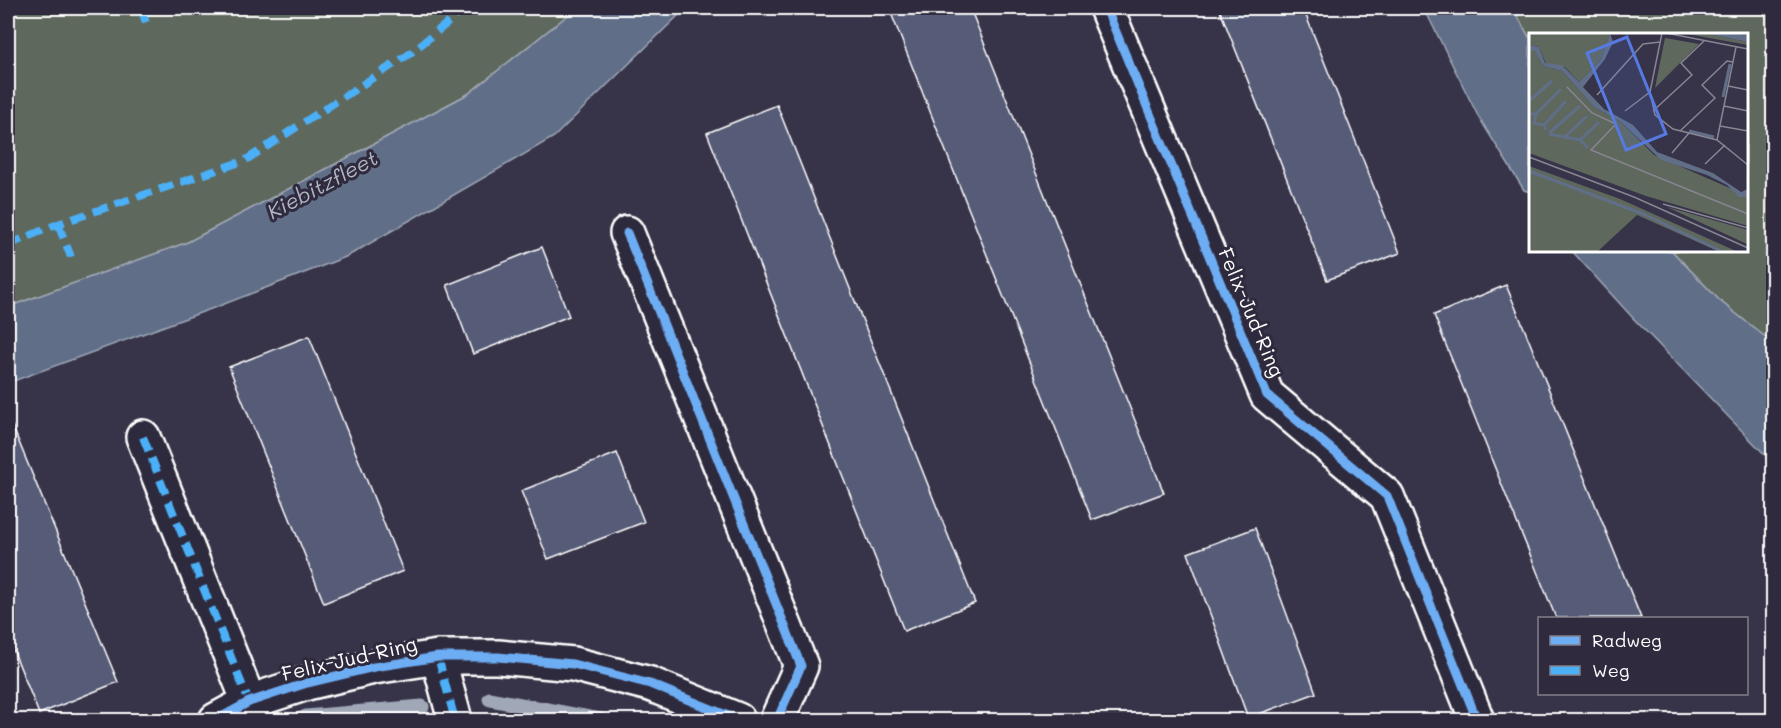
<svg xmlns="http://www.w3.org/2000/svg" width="1781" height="728" viewBox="0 0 1781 728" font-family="Mali,sans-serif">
  <rect width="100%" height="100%" fill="#373449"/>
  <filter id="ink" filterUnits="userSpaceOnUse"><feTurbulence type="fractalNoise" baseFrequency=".0167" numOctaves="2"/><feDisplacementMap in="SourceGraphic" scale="12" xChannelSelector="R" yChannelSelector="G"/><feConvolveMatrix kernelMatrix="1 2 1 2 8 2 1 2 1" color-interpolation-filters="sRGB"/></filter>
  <g filter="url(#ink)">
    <path fill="#5f685c" stroke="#afb4ae" stroke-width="1.5" d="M 8,8 L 577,8 L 468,94 L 188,242 L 8,307 Z
      M 1513,8 L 1773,8 L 1773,343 L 1720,301 L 1672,251 L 1746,250 L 1746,34 L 1530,34 L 1530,39 Z"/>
    <path fill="#606e88" stroke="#a0a8b8" stroke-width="1.5" d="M 577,8 L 686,8 L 554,137 L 348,256 L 219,306 L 8,383 L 8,307 L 188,242 L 468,94 Z
      M 1424,8 L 1513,8 L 1530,39 L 1530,192 L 1524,190 L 1478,116 Z
      M 1572,251 L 1672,251 L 1720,301 L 1773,343 L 1773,463 L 1633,318 Z"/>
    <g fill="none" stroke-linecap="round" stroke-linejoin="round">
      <path stroke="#a0a8b8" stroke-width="15" d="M 490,699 L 601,720
        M 300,720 L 306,717 L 422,707"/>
    </g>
    <path fill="#565c78" stroke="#fff" stroke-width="1.5" d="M 889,8 L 970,8 L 1164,493 L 1092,520 Z
      M 1219,8 L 1303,8 L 1400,253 L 1327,280 Z
      M 777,105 L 975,603 L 904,631 L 707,133 Z
      M 542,247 L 569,316 L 473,354 L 447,285 Z
      M 1506,285 L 1524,328 L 1641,618 L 1556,618 L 1509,503 L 1434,315 Z
      M 309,336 L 403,571 L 324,603 L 229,367 Z
      M 9,418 L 118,682 L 39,714 L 8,637 L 8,419 Z
      M 617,453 L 644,522 L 548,559 L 521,491 Z
      M 1255,528 L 1316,693 L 1248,718 L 1188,553 Z"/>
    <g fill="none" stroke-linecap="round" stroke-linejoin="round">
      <g stroke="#fff" stroke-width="38">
        <path id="minor" d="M 1106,8 L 1267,395 L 1387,496 L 1477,720
          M 627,233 L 801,666 L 777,720
          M 143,437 L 249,702
          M 438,657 L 455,720
          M 216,720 L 249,702 L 307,683 L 374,667 L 438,657 L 498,657 L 573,664 L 650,684 L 738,720"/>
      </g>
      <use href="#minor" stroke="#2f2a3d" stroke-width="33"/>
      <path stroke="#4cb0f7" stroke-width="8" stroke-dasharray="15 8" stroke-linecap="butt" d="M 141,8 L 147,26
        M 58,224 L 71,257
        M 8,245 L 58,224 L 246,160 L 408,55 L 466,8
        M 143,437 L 249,702
        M 438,657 L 455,720"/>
      <g stroke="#2f2a3d" stroke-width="13">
        <path id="cycleway" d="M 1106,8 L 1267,395 L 1387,496 L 1477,720
          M 627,233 L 801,666 L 777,720
          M 216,720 L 249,702 L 307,683 L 374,667 L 438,657 L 498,657 L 573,664 L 650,684 L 738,720"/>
      </g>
      <use href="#cycleway" stroke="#6dadf4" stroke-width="9"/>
    </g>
  </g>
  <g text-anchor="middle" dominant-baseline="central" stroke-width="6" stroke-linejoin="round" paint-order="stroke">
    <g font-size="20" fill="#fff" stroke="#2f2a3d">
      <text transform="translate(1252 312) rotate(67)">Felix-Jud-Ring</text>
      <text transform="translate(349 658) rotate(-13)">Felix-Jud-Ring</text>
    </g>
    <g font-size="21" font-style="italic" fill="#b0b6c4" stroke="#2f2a3d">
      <text transform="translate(322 184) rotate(-28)">Kiebitzfleet</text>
    </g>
  </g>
  <g transform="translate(1529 33)">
    <rect width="219" height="219" fill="#373449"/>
    <path d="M 0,0 L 81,0 L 72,27 L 50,49 L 36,34 L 17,31 L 10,14 L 0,12 ZM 153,0 L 174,0 L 219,9 L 219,12 ZM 136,5 L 170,11 L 126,55 ZM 6,17 L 14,33 L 33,38 L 65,74 L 92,89 L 125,122 L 219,163 L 219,193 L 117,163 L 0,120 L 0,18 ZM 0,133 L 91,166 L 209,219 L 191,219 L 108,182 L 68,219 L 0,219 ZM 138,174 L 219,197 L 219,209 L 218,211 Z" fill="#5f685c"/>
    <path d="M 81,0 L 84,9 L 76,26 L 54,54 L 75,76 L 104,92 L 128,119 L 184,140 L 212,159 L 219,156 L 218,164 L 210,164 L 198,152 L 178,142 L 132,127 L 92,89 L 65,74 L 33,38 L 14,33 L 6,18 L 0,18 L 0,12 L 10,14 L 16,30 L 33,32 L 50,49 L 72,27 ZM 174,0 L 208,0 L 219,2 L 219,9 Z" fill="#606e88"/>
    <path fill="none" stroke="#606e88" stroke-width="3" d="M 194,64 L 201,31M 0,68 L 23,48M 0,81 L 7,81 L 5,90 L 15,92 L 17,97M 7,81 L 32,56M 15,92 L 37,68M 160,98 L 185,104M 20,100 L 51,73M 20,101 L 51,107 L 59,115M 37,103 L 58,83M 51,107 L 70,89M 0,138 L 114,181 L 194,219"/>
    <path fill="none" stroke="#878592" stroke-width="1.5" d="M 133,0 L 121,59 L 126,82 L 144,96 L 188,107 L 219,132M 137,0 L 219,16M 199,53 L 219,57M 38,54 L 63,80 L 87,91 L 62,117 L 219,181M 68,62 L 114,11 L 131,9M 195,73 L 219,78M 96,78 L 121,59M 124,78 L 163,42 L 152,30 L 175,8M 191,93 L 219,98M 151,98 L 186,65 L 173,52 L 198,28 L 204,29M 188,107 L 207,14M 143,120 L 160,100M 0,124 L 105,164 L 219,215M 176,131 L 196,112M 134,171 L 219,195"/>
    <path fill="#567ae2" fill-opacity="0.15" stroke="#567ae2" stroke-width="3" d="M 98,4 L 137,101 L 97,117 L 58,20 Z"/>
    <rect width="219" height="219" fill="none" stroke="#fff" stroke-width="3"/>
  </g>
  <rect width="1781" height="728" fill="none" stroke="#2f2a3d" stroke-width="30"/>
  <rect x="15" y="15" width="1751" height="698" fill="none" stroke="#fff" stroke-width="2" filter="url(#ink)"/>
  <rect x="1538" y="617" width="210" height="78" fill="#2f2a3d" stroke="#827f8b" stroke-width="1.5"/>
  <rect x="1550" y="636" width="30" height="9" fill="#6dadf4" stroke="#827f8b" stroke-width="1.5"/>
  <text x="1592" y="647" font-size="18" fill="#ffffff">Radweg</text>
  <rect x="1550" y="666" width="30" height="9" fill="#4cb0f7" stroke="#827f8b" stroke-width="1.5"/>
  <text x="1592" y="677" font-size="18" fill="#ffffff">Weg</text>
</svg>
